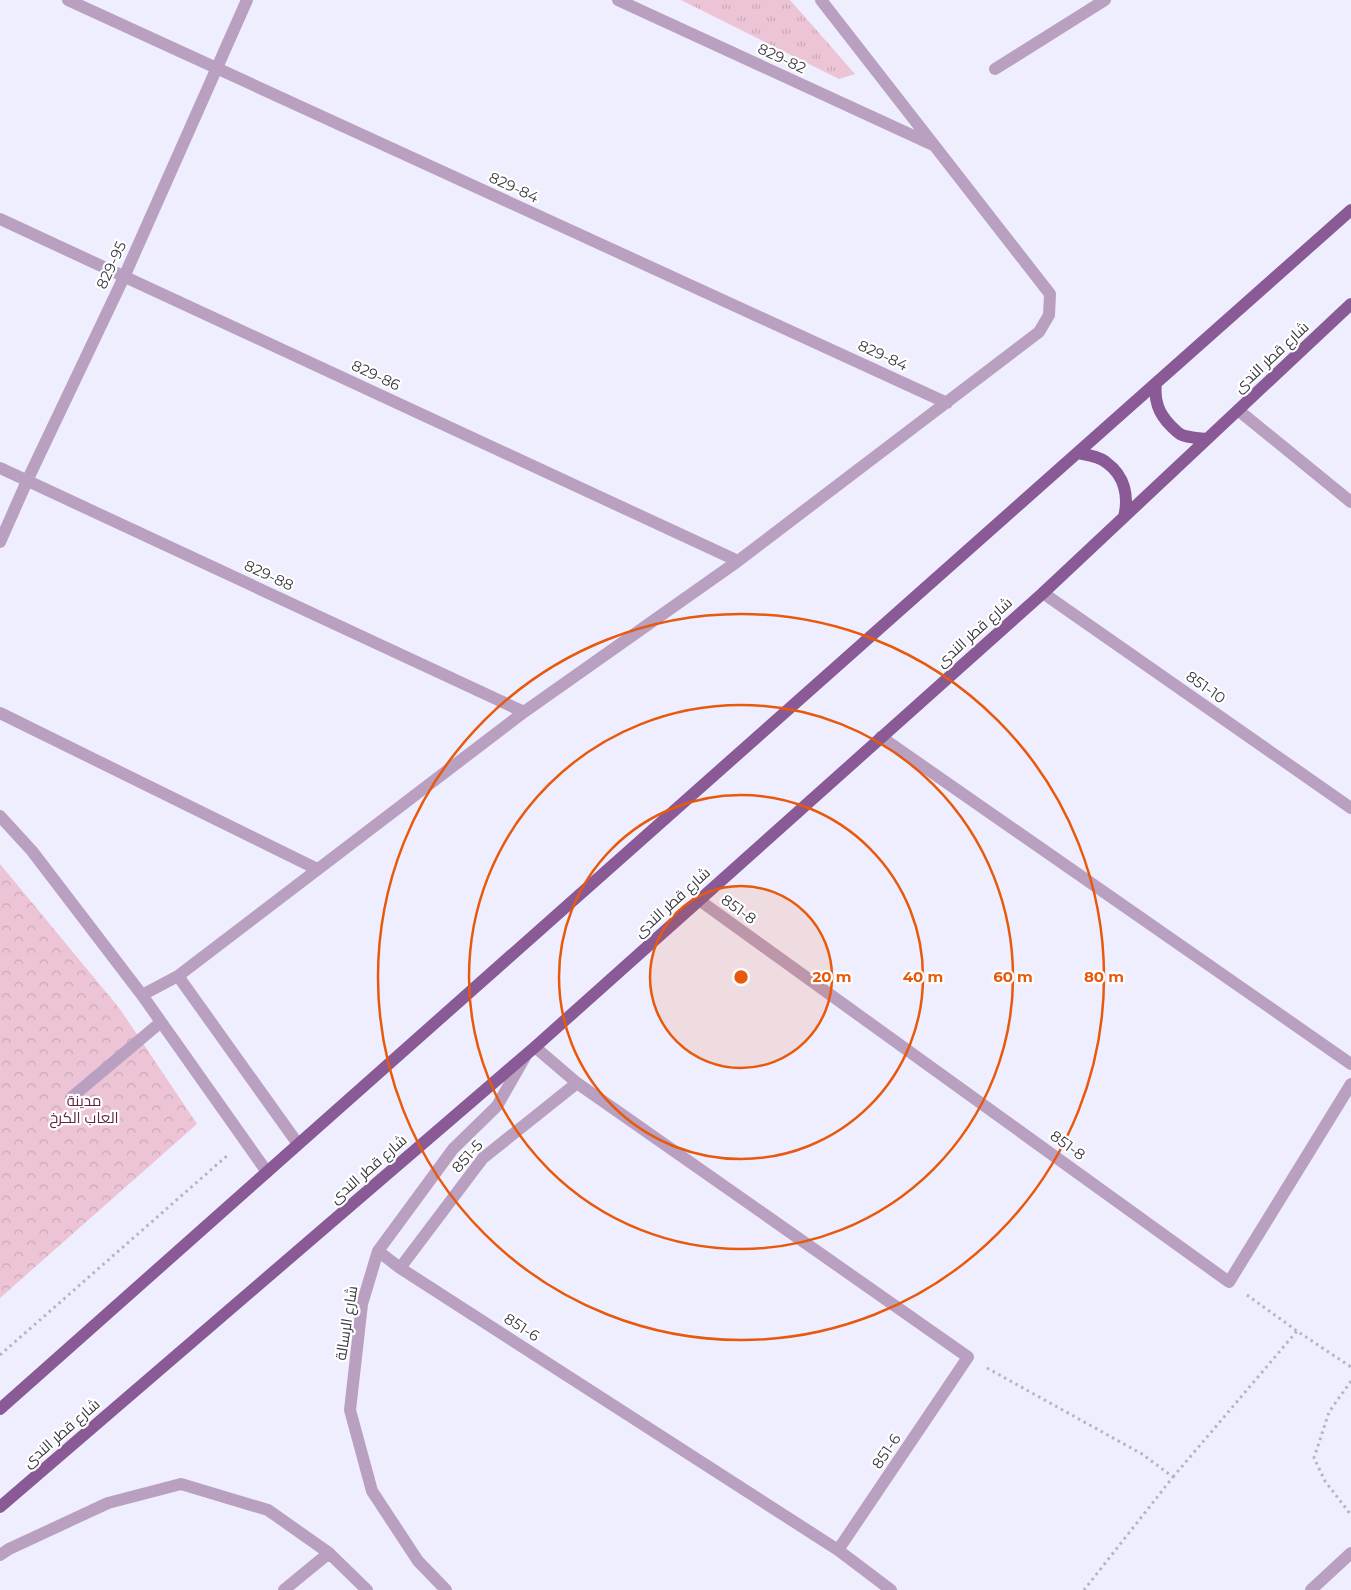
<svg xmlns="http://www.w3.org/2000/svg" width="1351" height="1590" viewBox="0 0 1351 1590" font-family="Montserrat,Cairo,sans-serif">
  <defs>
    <pattern id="grass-tufts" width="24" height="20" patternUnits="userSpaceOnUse" patternTransform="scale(1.25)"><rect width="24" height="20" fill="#ecc4d5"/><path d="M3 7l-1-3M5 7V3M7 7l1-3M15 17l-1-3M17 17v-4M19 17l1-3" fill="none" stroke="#cba9b8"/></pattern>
    <pattern id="forest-crowns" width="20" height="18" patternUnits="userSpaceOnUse" patternTransform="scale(1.25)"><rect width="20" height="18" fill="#ecc4d5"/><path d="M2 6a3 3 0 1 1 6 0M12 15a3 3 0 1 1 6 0" fill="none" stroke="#cba9b8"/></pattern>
  </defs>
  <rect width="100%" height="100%" fill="#efeeff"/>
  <path fill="url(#grass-tufts)" d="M 681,0 L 790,0 L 855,74 L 839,79 Z"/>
  <path fill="url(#forest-crowns)" d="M 0,864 L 120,1009 L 197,1124 L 0,1298 Z"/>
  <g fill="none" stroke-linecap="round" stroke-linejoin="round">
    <path stroke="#b5b4c2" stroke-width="3" stroke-dasharray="2.5 4" stroke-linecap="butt" d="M 1247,1295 L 1297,1331 L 1351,1367
      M 0,1355 L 229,1154
      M 987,1368 L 1142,1454 L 1173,1477 L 1084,1590
      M 1351,1381 L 1329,1412 L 1314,1458 L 1325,1481 L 1351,1515
      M 1173,1477 L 1297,1331"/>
    <path stroke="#b99fc0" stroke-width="12" d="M 68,0 L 947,403
      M 618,0 L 931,144
      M 995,69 L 1105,0
      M 0,219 L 738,561
      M 1238,410 L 1351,502
      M 0,468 L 524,712
      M 0,542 L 27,481 L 124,277 L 247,0
      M 1043,593 L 1351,808
      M 0,713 L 317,869
      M 881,737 L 1351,1064
      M 0,816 L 32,851 L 142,995 L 267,1172
      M 699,900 L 1229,1282 L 1351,1084
      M 178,976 L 298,1144
      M 142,995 L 178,976 L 524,712 L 738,561 L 1039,332 L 1049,315 L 1050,294 L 821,0
      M 72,1097 L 161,1022
      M 378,1251 L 400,1268 L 838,1550 L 968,1357 L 577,1083 L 535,1047
      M 400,1268 L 483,1158 L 577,1083
      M 838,1550 L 891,1590
      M 0,1555 L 9,1549 L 108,1503 L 181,1484 L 268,1510 L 329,1553 L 367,1590
      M 284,1590 L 329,1553
      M 446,1590 L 418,1561 L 372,1491 L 350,1410 L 362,1304 L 378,1251 L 453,1149 L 497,1106 L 525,1057
      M 1311,1590 L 1351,1553"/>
    <path stroke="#895a96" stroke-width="12" d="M 1156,383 C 1154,400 1158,413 1171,426 C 1173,428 1177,432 1180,434 C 1187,438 1199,438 1207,439
      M 1077,453 C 1086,455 1099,456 1107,463 C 1125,476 1129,497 1124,517
      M 0,1409 L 1351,210
      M 0,1507 L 535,1047 L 1043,593 L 1351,304"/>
  </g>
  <circle cx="741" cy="977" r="91" fill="#e8590c" fill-opacity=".12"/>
  <g fill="none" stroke="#e8590c" stroke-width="2.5">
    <circle cx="741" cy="977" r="91"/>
    <circle cx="741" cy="977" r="182"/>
    <circle cx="741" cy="977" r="272"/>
    <circle cx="741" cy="977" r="363"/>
  </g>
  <g text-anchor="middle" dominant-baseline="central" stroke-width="4.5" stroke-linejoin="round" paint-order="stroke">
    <g font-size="15" fill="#3a3940" stroke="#fff">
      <text transform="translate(782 58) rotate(25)">829-82</text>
      <text transform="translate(514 187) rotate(25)">829-84</text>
      <text transform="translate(111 265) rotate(-65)">829-95</text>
      <text transform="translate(883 355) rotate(25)">829-84</text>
      <text transform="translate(1271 357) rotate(-43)">شارع قطر الندى</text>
      <text transform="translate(376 375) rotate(25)">829-86</text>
      <text transform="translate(269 575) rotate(25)">829-88</text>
      <text transform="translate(974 632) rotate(-42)">شارع قطر الندى</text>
      <text transform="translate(1206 687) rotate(35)">851-10</text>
      <text transform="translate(672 902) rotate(-42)">شارع قطر الندى</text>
      <text transform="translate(739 909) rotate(36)">851-8</text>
      <text transform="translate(1068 1145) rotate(36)">851-8</text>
      <text transform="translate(467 1156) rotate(-48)">851-5</text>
      <text transform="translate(368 1169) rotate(-41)">شارع قطر الندى</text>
      <text transform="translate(346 1323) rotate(-81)">شارع الرسالة</text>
      <text transform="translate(522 1327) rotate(33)">851-6</text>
      <text transform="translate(61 1433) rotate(-41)">شارع قطر الندى</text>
      <text transform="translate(886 1451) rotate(-56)">851-6</text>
    </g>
    <g font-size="15" fill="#5f2343" stroke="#fff">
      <text x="84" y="1100">مدينة<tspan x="84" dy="17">العاب الكرخ</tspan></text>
    </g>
  </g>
  <circle cx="741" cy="977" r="8" fill="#e8590c" stroke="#fff" stroke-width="2.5"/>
  <g font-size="15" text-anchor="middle" font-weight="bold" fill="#e8590c" stroke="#fff" stroke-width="4.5" stroke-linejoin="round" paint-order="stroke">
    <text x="832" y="982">20 m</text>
    <text x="923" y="982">40 m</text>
    <text x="1013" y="982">60 m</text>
    <text x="1104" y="982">80 m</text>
  </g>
</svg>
